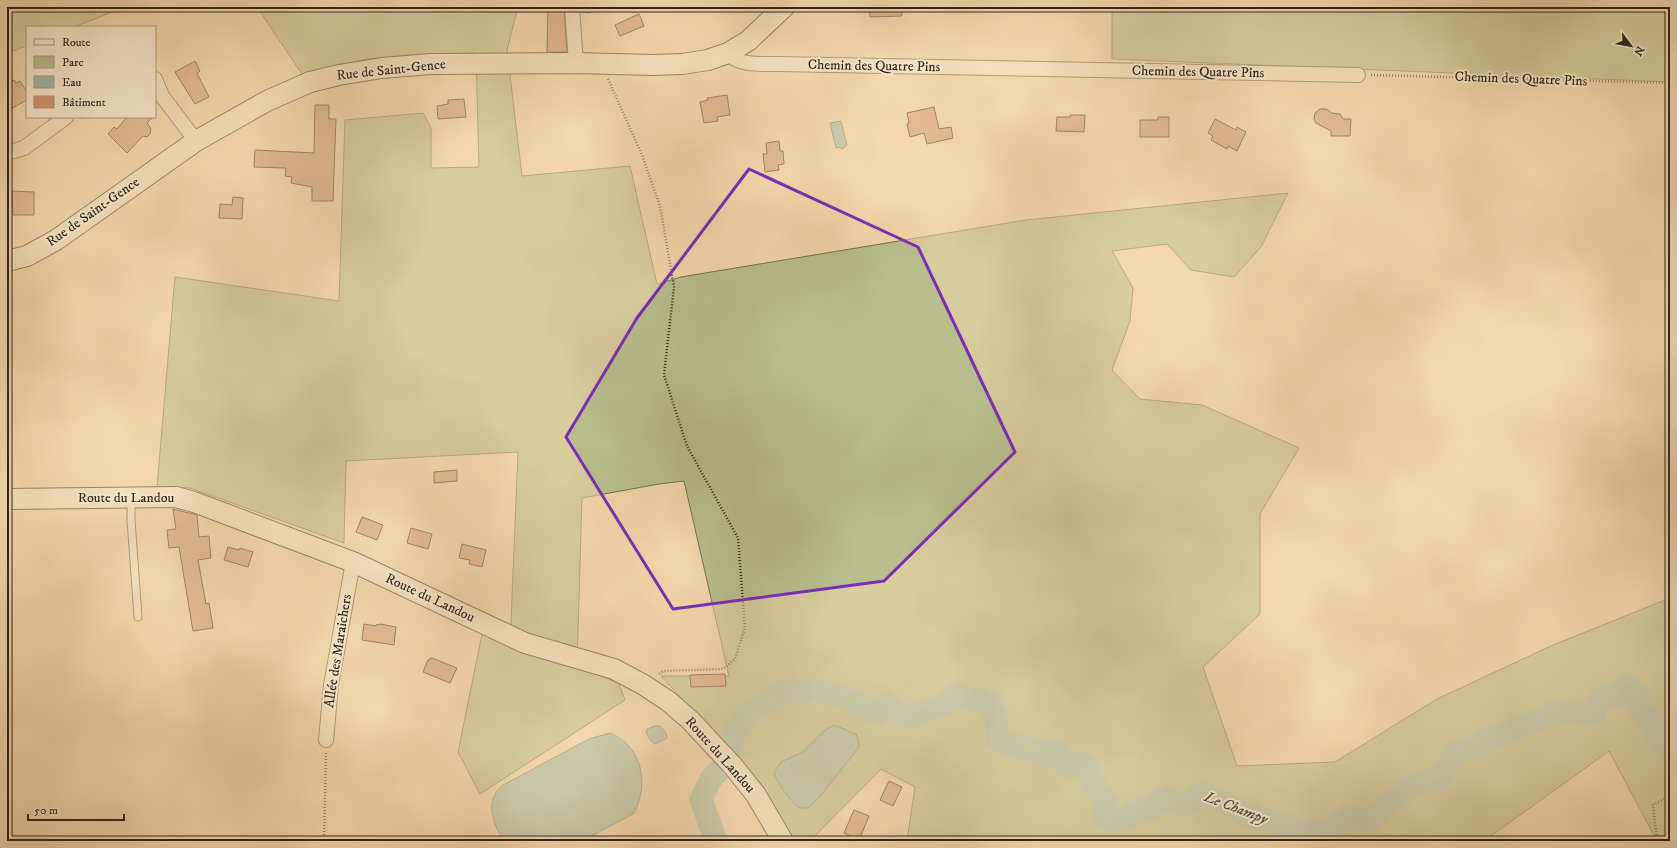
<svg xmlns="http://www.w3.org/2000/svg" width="1677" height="848" viewBox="0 0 1677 848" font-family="'IM FELL DW Pica',serif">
  <rect width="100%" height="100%" fill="#f3d8ab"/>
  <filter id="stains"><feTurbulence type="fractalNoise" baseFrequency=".005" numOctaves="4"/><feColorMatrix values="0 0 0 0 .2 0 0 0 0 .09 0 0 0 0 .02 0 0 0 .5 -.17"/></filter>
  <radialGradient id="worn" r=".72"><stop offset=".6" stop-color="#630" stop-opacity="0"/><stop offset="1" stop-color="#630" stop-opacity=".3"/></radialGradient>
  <path fill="#b8bf8c" stroke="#747254" d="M 7,7 L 125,7 L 74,27 L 27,27 L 27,46 L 7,53 Z
    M 257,7 L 518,7 L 507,50 L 522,176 L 630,166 L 657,284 L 681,277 L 1026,220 L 1288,193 L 1261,247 L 1234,277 L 1191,270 L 1167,244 L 1112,251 L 1133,288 L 1130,321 L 1112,370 L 1140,399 L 1202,405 L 1299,448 L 1260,514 L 1260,614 L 1203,667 L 1237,766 L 1335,762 L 1437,699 L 1553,645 L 1670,598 L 1670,841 L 1657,841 L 1609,751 L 1484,841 L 1032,841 L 1031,839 L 1029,841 L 907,841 L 915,787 L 881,769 L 810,841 L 794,841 L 763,786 L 661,676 L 729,676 L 684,481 L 659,484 L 582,498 L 577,665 L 619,684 L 625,700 L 480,794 L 458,752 L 482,634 L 510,646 L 518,452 L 346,461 L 344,543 L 190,488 L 157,487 L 175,277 L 339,301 L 345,120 L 423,113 L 431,128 L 431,168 L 479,167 L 476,53 L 367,59 L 302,74 Z
    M 1112,7 L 1670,7 L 1670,82 L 1112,59 Z"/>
  <path fill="#9bbaaa" stroke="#707e72" d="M 841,121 L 847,145 L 842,149 L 839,147 L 836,148 L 830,123 Z
    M 834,725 L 856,734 L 859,741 L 859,747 L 819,798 L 808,808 L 799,808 C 789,798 778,786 774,772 L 781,762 L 803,752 L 825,730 Z
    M 655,726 L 660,726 L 666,733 L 667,738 L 655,744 C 650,741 645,734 647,729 Z
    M 610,733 C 635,743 645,768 641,793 C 639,801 638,807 633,814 L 582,841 L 504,841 C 492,823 484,800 503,785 L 589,739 Z"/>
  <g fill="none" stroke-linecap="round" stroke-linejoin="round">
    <path stroke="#9bbaaa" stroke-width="23" d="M 730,750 L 734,734 L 750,711 L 783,692 L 820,690 L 853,701 L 874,712 L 879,712 L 886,705 L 891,707 L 902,715 L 910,717 L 945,704 L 958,695 L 967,699 L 984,700 L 990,704 L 996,719 L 997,738 L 1007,745 L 1029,748 L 1044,755 L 1056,751 L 1067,767 L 1081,763 L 1085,765 L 1089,773 L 1094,784 L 1106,801 L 1104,816 L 1110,821 L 1119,821 L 1129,817 L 1135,811 L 1153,807 L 1155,801 L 1166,798 L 1173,802 L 1187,805 L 1198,794 L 1205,793 L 1253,817 L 1307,831 L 1327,832 L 1335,828 L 1345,818 L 1365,820 L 1373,818 L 1410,787 L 1424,780 L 1439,778 L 1457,752 L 1472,748 L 1486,739 L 1498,737 L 1554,712 C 1568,710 1580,715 1594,714 L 1600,699 L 1606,695 L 1618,695 L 1624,685 L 1633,688 L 1638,693 L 1642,711 L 1655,728 L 1659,741 L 1670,745
      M 716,841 L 701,800 L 711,779 L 722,767"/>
  </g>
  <path fill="#d39470" stroke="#2f251d" d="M 548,7 L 564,7 L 567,52 L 547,52 Z
    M 869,7 L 901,7 L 902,16 L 870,17 Z
    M 639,14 L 644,26 L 620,36 L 615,25 Z
    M 195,61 L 200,71 L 197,73 L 209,97 L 195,104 L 175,72 Z
    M 14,80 L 16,83 L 20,81 L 27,92 L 27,100 L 7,111 L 7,84 Z
    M 727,95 L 730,115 L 717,117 L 718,121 L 704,123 L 700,102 L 708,100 L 707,98 Z
    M 464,99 L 466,117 L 438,119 L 437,106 L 448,104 L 448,100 Z
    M 315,105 L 329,105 L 329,119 L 336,119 L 333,201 L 312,201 L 312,187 L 291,183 L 292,177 L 285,176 L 286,168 L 254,167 L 255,150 L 314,153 Z
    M 934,107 L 939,129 L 951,127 L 953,138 L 927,144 L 924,133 L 910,137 L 907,124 L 909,123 L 907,113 Z
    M 1320,109 L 1326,109 L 1332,113 L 1340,114 L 1343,119 L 1351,119 L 1350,136 L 1331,136 L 1331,131 L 1316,123 L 1314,119 L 1315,113 Z
    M 1070,115 L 1085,115 L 1084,132 L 1056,131 L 1057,117 L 1070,117 Z
    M 127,117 L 153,117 L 147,123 L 151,129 L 150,134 L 147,137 L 143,136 L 127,153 L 108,134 L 114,127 L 117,129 Z
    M 1158,117 L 1169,117 L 1169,137 L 1140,137 L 1140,120 L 1158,120 Z
    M 1215,119 L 1236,130 L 1237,127 L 1246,132 L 1237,151 L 1228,146 L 1227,149 L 1211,140 L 1213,136 L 1208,133 Z
    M 779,141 L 780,151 L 783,151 L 784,164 L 778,165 L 779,170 L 765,172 L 763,154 L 767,154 L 766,143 Z
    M 12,191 L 34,192 L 34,215 L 13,215 Z
    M 233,197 L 243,198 L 242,219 L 219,218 L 220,204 L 232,205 Z
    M 457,470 L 457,481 L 434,483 L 434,472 Z
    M 173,509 L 197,515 L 199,537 L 209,536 L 211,558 L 198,560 L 206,604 L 209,603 L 213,628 L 193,631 L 179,547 L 169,548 L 167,530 L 176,529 Z
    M 362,517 L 383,525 L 377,540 L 356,532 Z
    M 411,528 L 432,534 L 428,549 L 407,543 Z
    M 462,544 L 486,550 L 482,567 L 469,564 L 470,560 L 459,558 Z
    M 228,547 L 239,550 L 240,548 L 253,552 L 248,567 L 224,560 Z
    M 364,624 L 376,626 L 376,625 L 381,624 L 396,627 L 394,645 L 362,640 Z
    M 432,658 L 457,668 L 450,683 L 423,672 L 428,660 Z
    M 725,674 L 726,686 L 691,687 L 690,675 Z
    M 889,781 L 902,787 L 893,806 L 880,800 Z
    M 854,810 L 869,816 L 859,840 L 844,833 Z"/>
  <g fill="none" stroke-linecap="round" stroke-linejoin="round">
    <g stroke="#605240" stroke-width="9">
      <path id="lane" d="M 580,7 L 588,9 L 595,7
        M 131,498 L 131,520 L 138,617"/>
    </g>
    <g stroke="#605240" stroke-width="16">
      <path id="street" d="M 572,7 L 576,63
        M 728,53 C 738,66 762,64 777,64 L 1358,75
        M 155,79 L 162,96 L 196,141
        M 7,153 L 24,148 L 66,117
        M 326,740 L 331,685 L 353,562"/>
    </g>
    <g stroke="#2f251d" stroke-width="22">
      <path id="secondary" d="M 7,261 L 27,256 L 56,240 L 196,141 L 267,101 L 310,82 L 339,75 L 382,68 L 431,64 L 576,63 L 652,65 L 682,64 L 708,60 L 728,53 L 748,41 L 784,7
        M 7,499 L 176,497 L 194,502 L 353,562 L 525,643 L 614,669 L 644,685 L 668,701 L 690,720 L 733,766 L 756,795 L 783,841"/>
    </g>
    <path stroke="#2f251d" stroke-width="2.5" stroke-dasharray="1 2" stroke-linecap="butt" d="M 1371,75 L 1670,83
      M 608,79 L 642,155 L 660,206 L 674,287 L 664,375 L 687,446 L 738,538 L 745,628 L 735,659 L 723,669 L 663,671 L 658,675
      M 324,841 L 326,752
      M 1657,841 L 1653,805 L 1670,796"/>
    <use href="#lane" stroke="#f7e6c8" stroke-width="7"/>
    <use href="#street" stroke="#f7e6c8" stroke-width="14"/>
    <use href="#secondary" stroke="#f7e6c8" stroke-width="20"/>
  </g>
  <path d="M0 0H1677V848H0ZM 749,169 L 918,247 L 1015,452 L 884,581 L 673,609 L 566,437 L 637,318 Z" fill="#f3d8ab" fill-opacity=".55" fill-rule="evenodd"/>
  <path fill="none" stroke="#7b2cbf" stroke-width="3" stroke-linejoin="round" d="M 749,169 L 918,247 L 1015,452 L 884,581 L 673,609 L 566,437 L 637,318 Z"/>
  <g text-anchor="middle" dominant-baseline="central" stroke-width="4" stroke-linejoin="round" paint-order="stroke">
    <g font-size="14" fill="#2f251d" stroke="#f7e6c8">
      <text transform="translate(874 66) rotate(1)">Chemin des Quatre Pins</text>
      <text transform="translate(391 70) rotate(-6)">Rue de Saint-Gence</text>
      <text transform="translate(1198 72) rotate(1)">Chemin des Quatre Pins</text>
      <text transform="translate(1521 79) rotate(2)">Chemin des Quatre Pins</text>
      <text transform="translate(93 212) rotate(-35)">Rue de Saint-Gence</text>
      <text x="126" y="498">Route du Landou</text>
      <text transform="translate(430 598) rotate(25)">Route du Landou</text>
      <text transform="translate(338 651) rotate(-81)">Allée des Maraichers</text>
      <text transform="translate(720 755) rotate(48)">Route du Landou</text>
    </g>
    <g font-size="15" font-style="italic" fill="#4f5247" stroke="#f7e6c8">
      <text transform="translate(1236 808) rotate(21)">Le Champy</text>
    </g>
  </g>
  <rect width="1677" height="848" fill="none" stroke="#f3d8ab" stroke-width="24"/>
  <rect x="8" y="8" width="1661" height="832" fill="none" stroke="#2f251d" stroke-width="2"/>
  <rect x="12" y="12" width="1653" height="824" fill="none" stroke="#2f251d"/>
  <rect x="26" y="26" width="130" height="92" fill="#f7e6c8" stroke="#a79984"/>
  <rect x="34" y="39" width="20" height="6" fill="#f7e6c8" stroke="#a79984"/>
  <text x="62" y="46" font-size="12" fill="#2f251d">Route</text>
  <rect x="34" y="56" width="20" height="12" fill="#b8bf8c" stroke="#a79984"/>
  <text x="62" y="66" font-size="12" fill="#2f251d">Parc</text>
  <rect x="34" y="76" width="20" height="12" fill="#9bbaaa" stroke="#a79984"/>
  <text x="62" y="86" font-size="12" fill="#2f251d">Eau</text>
  <rect x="34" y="96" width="20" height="12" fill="#d39470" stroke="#a79984"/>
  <text x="62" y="106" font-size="12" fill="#2f251d">Bâtiment</text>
  <g transform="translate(1631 46) rotate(122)" stroke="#f7e6c8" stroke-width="3" paint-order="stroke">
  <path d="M0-3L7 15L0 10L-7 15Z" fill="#2f251d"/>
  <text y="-6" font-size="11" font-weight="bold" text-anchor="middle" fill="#2f251d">N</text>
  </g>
  <path d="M28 814v6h96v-6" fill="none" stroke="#2f251d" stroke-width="2"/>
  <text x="34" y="814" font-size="12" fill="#2f251d" stroke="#f7e6c8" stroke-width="3" paint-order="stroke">50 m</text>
  <rect width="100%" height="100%" filter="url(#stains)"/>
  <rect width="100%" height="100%" fill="url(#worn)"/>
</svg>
